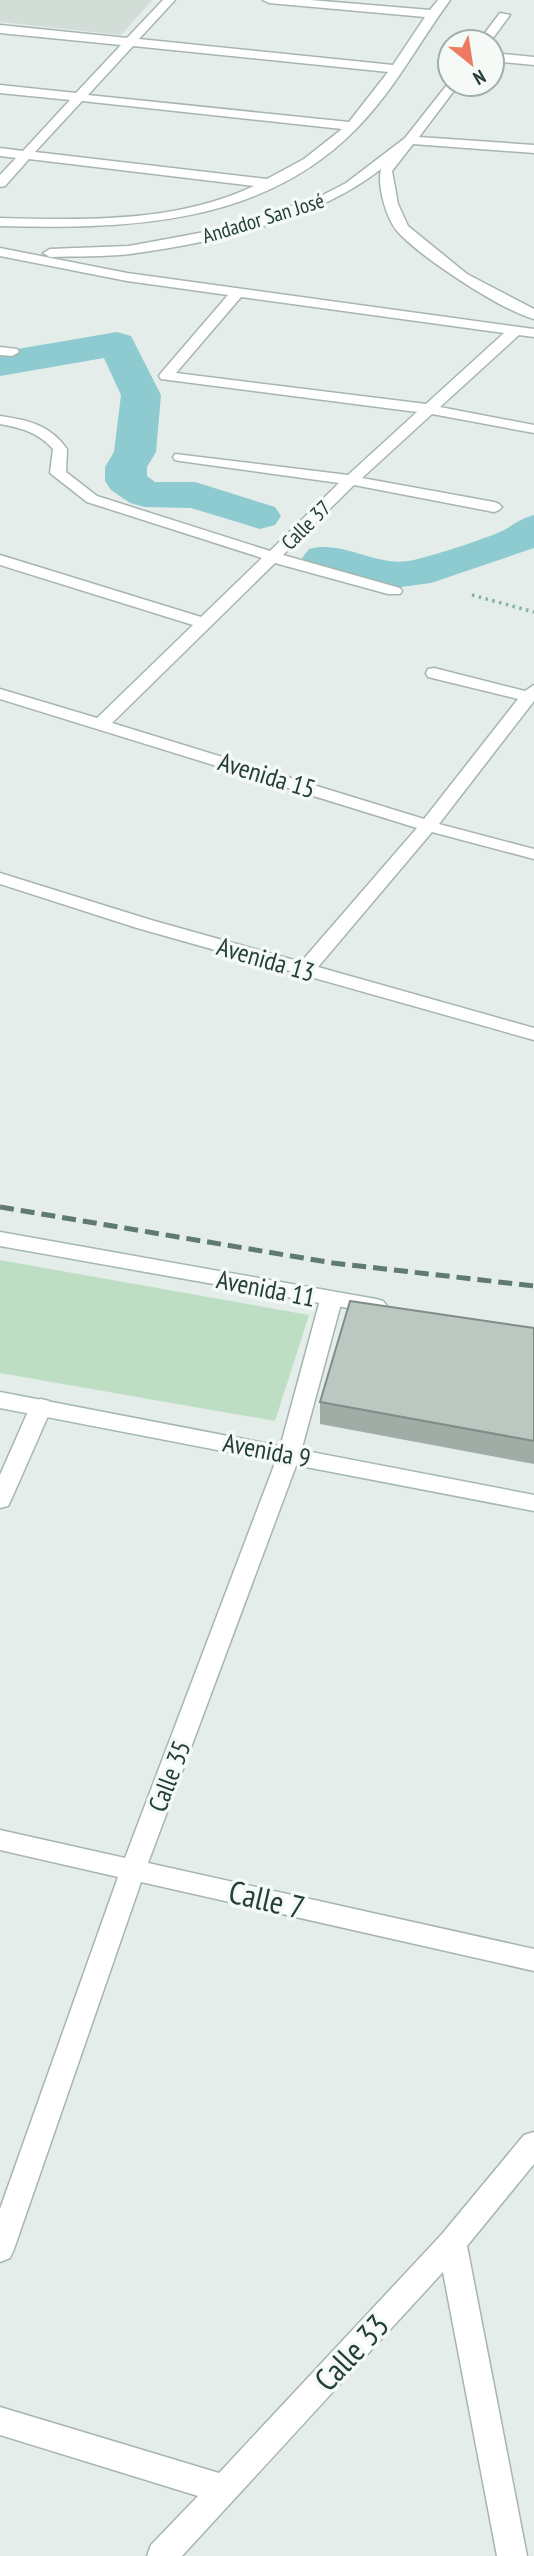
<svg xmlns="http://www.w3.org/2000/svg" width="534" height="2556" viewBox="0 0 534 2556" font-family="'PT Sans Narrow',sans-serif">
  <rect width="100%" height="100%" fill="#e4ede9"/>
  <path fill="#d2ddd8" d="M 0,0 L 152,0 L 121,35 L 0,22 Z"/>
  <path fill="#bedec4" d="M 0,1260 L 309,1315 L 275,1421 L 0,1373 Z"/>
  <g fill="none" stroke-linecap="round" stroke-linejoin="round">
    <path fill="#8ecbd1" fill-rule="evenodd" d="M 117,332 L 131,336 L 161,395 L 156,452 L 147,467 L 147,476 L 155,482 L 195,482 L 275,507 L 281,516 L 275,525 L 260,529 L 191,508 L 145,507 L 130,503 L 111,490 L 105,481 L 105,467 L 114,452 L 121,395 L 104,358 L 0,376 L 0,352 Z
      M 534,515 L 534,548 L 431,583 L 387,589 L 309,567 L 302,558 L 309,549 C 343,540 374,566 408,561 C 424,559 492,537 506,529 C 516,523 522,518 534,515 Z"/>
    <g stroke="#a7b5b0" stroke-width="3">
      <path id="minor" d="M 163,0 L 175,0 L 139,39 L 393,65 L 425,17 L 269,3 L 263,0 L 310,0 L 430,10 L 438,0 L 450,0 C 418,44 395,89 357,128 C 262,226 127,229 0,226 L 0,218 C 87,220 174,223 254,186 L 29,159 L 5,186 L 0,187 L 0,175 L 16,158 L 0,156 L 0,148 L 23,151 L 70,100 L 0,93 L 0,85 L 76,93 L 121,45 L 0,33 L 0,25 L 127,38 ZM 133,46 L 388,72 L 349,122 L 88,95 ZM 82,101 L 342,129 L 304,159 L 267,179 L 35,152 Z
        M 500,13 L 510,15 L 490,42 L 478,42 Z
        M 492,53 L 534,57 L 534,65 L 492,61 Z
        M 450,81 L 450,84 L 459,84 L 419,137 L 534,145 L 534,153 L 413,144 L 392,171 L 398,204 L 408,226 L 467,274 L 534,309 L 534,319 C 501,310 420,257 397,231 C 386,217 377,186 381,169 C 315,221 213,243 130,254 C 104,257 76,256 50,257 L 43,253 L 50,249 L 129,246 L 221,229 L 319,197 L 346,183 L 405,138 Z
        M 0,248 L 127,273 L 534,329 L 534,337 L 519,335 L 440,407 L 534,425 L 534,433 L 432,414 L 362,478 L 494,502 L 499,504 L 502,507 L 499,510 L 494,512 L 354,485 L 283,555 L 400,588 L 402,591 L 400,594 L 388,594 L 275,563 L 112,723 L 424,819 L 518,699 L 428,677 L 426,673 L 428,669 L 434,668 L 525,691 L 534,685 L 534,701 L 439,824 L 534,849 L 534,859 L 432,832 L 318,967 L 534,1028 L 534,1040 L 137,928 L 0,884 L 0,873 L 151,920 L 301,962 L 417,828 L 0,699 L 0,689 L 97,718 L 193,625 L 0,565 L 0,555 L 201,617 L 262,558 L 87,502 L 50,473 L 53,449 C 38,432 21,428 0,424 L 0,416 C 28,420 50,425 67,449 L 66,472 L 97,496 L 270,551 L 339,483 L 180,461 L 175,460 L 173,457 L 175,454 L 348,475 L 417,412 L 161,379 L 159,376 L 161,373 L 228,295 L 127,281 L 0,256 ZM 241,297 L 504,333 L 426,404 L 176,373 Z
        M 0,347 L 17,349 L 19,352 L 12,356 L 0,355 Z
        M 331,1293 L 338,1295 L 342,1300 L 300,1455 L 148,1863 L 534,1949 L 534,1971 L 141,1882 L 14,2249 L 10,2258 L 0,2262 L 0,2209 L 118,1877 L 0,1850 L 0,1830 L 125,1858 L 278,1455 L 320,1300 L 324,1295 Z
        M 41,1399 L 49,1401 L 52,1407 L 11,1500 L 8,1506 L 0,1508 L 0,1475 L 30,1407 L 33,1401 Z
        M 534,2132 L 534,2164 L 467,2246 L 527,2556 L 497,2556 L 443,2272 L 182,2556 L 147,2556 L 151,2545 L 198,2496 L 0,2435 L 0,2407 L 219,2473 L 442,2234 L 524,2135 Z"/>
    </g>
    <g stroke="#a3b9b0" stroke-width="3">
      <path id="secondary" d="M 0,1232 L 376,1299 L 383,1301 L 387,1306 L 383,1311 L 376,1313 L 0,1246 Z
        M 0,1392 L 534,1495 L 534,1511 L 0,1408 Z"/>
    </g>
    <path stroke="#86b0a0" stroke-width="3.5" stroke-dasharray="2.5 4.5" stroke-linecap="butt" d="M 472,595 L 534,612"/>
    <use href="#minor" fill="#fff" fill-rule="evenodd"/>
    <use href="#secondary" fill="#fff" fill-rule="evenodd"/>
    <path stroke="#5f7a71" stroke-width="5" stroke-dasharray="14 7" stroke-linecap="butt" d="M 0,1207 L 333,1263 L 534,1286"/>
  </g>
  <path fill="#a0aca6" d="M 534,1328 L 534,1464 L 320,1424 L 320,1402 Z"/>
  <path fill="#bac8c1" stroke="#828c87" stroke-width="2" d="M 350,1301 L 534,1328 L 534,1441 L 320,1402 Z"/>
  <g text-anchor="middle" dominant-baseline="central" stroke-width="7" stroke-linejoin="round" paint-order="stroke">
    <g font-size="21" fill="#243f36" stroke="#f5faf7">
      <text transform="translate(263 218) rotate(-17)">Andador San José</text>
      <text transform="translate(306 525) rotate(-45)">Calle 37</text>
    </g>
    <g font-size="26" fill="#243f36" stroke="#f5faf7">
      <text transform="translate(267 775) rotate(17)">Avenida 15</text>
      <text transform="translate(266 959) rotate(16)">Avenida 13</text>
      <text transform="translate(266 1288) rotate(11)">Avenida 11</text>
      <text transform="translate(267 1450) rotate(11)">Avenida 9</text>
      <text transform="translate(169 1776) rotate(-69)">Calle 35</text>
    </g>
    <g font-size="32" fill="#243f36" stroke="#f5faf7">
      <text transform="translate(267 1899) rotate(13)">Calle 7</text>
      <text transform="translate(351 2352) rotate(-47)">Calle 33</text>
    </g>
  </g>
  <g transform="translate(471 63) rotate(150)"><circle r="33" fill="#f5faf7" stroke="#a1afaa" stroke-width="2"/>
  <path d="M0-5L12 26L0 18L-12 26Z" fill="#ee7a61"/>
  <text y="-10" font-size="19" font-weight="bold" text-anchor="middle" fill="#243f36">N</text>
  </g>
</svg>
